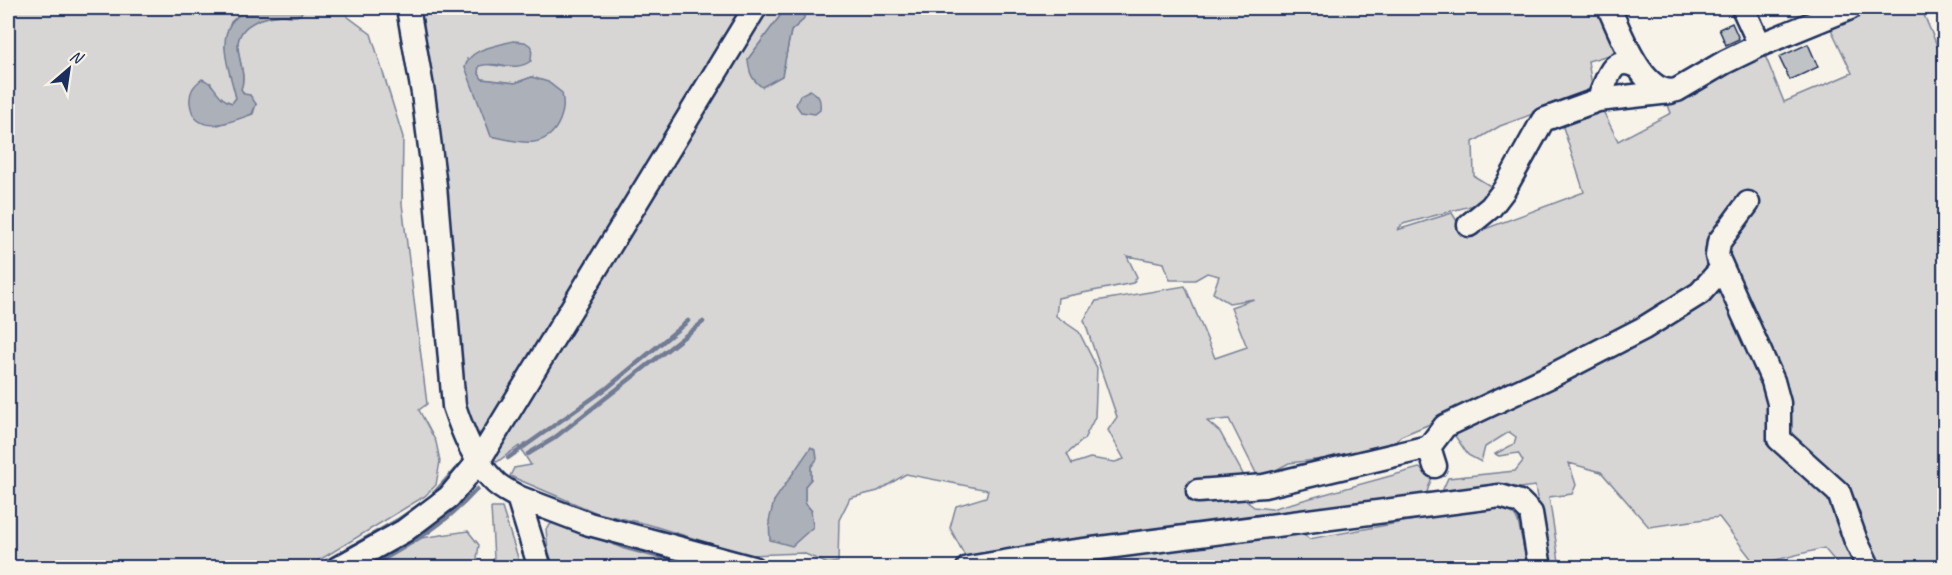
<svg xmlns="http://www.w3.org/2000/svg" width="1952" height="575" viewBox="0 0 1952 575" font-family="Caveat,sans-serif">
  <rect width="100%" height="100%" fill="#f7f3e8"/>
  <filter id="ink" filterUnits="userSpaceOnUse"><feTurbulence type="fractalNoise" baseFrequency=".0167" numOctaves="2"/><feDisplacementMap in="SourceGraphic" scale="12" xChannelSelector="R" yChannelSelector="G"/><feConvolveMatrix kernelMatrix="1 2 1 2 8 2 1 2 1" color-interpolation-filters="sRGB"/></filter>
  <g filter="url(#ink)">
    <path fill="#d7d6d4" stroke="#798299" stroke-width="1.5" fill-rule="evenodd" d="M 8,8 L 249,8 L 231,22 L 225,47 L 236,98 L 232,103 C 220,100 216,92 210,82 L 218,125 L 253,114 L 256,104 L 243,94 L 241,89 C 247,75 237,58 238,43 C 240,23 265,16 282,15 C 290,15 294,18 301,14 L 303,8 L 346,8 L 347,16 L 371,34 L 403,137 L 402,204 L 427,404 L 419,410 L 436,442 L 440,461 L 436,485 L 425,496 L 308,567 L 8,567 Z
      M 420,8 L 746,8 L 492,433 L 477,433 L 465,422 L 437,106 ZM 467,59 L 506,67 L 486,64 L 479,66 L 478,72 L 482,79 L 515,83 L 532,77 L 491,136 Z
      M 765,8 L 786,8 L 748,59 L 782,75 L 791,31 L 803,20 L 807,8 L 1167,8 L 1180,13 L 1246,8 L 1602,8 L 1621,47 L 1616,53 L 1588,61 L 1593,92 L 1500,126 L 1473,142 L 1474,176 L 1492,187 L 1493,200 L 1403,224 L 1397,230 L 1452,213 L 1466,236 L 1584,192 L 1561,121 L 1601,107 L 1618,141 L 1671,113 L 1665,97 L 1762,48 L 1784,102 L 1852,73 L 1830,27 L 1875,8 L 1921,8 L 1944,62 L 1944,567 L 1840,567 L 1824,548 L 1756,565 L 1719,517 L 1649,527 L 1601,472 L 1569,463 L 1576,485 L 1572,494 L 1549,497 L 1559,561 L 1568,567 L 1549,567 L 1535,486 L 1450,497 L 1443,489 L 1448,478 L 1515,471 L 1523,461 L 1518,453 L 1499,456 L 1495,454 L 1514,444 L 1516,437 L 1509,432 L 1485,447 L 1481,462 L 1468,455 L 1453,433 L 1507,392 L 1401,436 L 1394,443 L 1394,451 L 1289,463 L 1259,479 L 1229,419 L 1207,421 L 1220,432 L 1250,487 L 1241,497 L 1254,507 L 1271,509 L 1419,468 L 1433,474 L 1425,498 L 966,558 L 950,528 L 956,506 L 986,497 L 988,490 L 906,474 L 878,491 L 850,498 L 839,520 L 838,562 L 828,564 L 803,553 L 748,555 L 647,524 L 597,513 L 510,476 L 514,468 L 531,465 L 519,446 L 497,462 L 491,456 ZM 1127,256 L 1164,263 L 1170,280 L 1195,280 L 1207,273 L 1219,276 L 1213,293 L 1229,303 L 1254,299 L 1231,307 L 1247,347 L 1215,358 L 1185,286 L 1096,301 L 1084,320 L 1117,417 L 1108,430 L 1124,459 L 1115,462 L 1090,458 L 1072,464 L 1067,454 L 1084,439 L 1095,417 L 1097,368 L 1079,332 L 1056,316 L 1058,298 L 1133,283 L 1137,277 ZM 811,467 L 811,479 L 805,486 L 805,503 L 811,510 L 774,501 Z
      M 1493,506 L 1511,511 L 1518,521 L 1528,567 L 1043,568 L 1299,529 L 1309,539 Z
      M 491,508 L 502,508 L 521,567 L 490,567 L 494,558 Z
      M 555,520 L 725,567 L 554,567 L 548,550 L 546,529 Z
      M 468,531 L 479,545 L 476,565 L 485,567 L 368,567 L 421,538 Z"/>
    <path fill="#acb0b9" stroke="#727c95" stroke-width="1.5" d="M 249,8 L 303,8 L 301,14 C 294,18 290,15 283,15 C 265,16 240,23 238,43 C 237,58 247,75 241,89 L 244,94 L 250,95 L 256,104 L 252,114 C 231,122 194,138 190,103 C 189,92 193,86 202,79 C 217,84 216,99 232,103 L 236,98 C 231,75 217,44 231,23 C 235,17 243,12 249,8 Z
      M 786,8 L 807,8 L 803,20 L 791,31 L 782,76 L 762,87 C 751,79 749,72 748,59 Z
      M 513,41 L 525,42 L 532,47 L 531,61 C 513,73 498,60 479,66 L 478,72 L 482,79 L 515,83 L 532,77 L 548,82 L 562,93 C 564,104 564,110 560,120 C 547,152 518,142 491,136 L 465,67 C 470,48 496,46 513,41 Z
      M 810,90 C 820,96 821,100 820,110 L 815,114 L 801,112 L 796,105 L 800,95 Z
      M 811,447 L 816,451 L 817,459 L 811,467 L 811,479 L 805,486 L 805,503 L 811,510 L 813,527 L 792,546 L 770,540 L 769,521 L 774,501 Z"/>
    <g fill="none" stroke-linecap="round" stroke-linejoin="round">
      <path stroke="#727c95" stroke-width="4.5" d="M 528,454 L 553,439 L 703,322
        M 508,458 L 607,388 L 688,321
        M 603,539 L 623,547 L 701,568
        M 315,568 L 398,520 L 430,498 L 457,468
        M 368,568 C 410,544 444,526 477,489"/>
    </g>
    <path fill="#c0c3c5" stroke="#1b2f5e" stroke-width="1.5" d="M 1732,23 L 1739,39 L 1726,45 L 1719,29 Z
      M 1808,44 L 1818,67 L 1790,80 L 1779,57 Z"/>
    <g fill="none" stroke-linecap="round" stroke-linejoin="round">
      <g stroke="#1b2f5e" stroke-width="27">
        <path id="minor" d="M 408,8 L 423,93 L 435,186 L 454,406 C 463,433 474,461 494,481 C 500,488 510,492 518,497 L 540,568
          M 1609,8 C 1620,31 1643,99 1677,90 L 1725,62 L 1760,45 L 1850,8
          M 1743,8 L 1760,45
          M 1598,100 L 1670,92
          M 1748,203 L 1719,242 L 1717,256 L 1773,381 L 1779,403 L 1779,439 L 1839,493 L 1856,541 L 1869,568
          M 1469,225 L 1491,207 L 1504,190 L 1543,120 L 1598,100 C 1607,84 1609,53 1636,66
          M 1435,466 L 1429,447 L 1445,426 L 1551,376 L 1644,328 L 1700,293 L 1722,268
          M 1198,491 L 1264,486 L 1429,447
          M 518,497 L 589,524 L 753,568
          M 338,568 L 404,531 L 449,497 L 478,462 L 755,8
          M 968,568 L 1046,555 L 1500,496 L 1520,502 L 1531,513 L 1540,568"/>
      </g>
      <use href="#minor" stroke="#f7f3e8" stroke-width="22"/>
    </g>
  </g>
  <rect width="1952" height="575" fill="none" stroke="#f7f3e8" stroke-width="30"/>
  <rect x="15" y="15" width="1922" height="545" fill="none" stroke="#1b2f5e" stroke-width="2" filter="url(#ink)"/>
  <g transform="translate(69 69) rotate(29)" stroke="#f7f3e8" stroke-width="4.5" paint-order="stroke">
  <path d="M0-4.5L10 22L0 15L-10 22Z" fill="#1b2f5e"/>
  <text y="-9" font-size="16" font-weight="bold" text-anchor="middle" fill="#1b2f5e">N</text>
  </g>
</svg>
